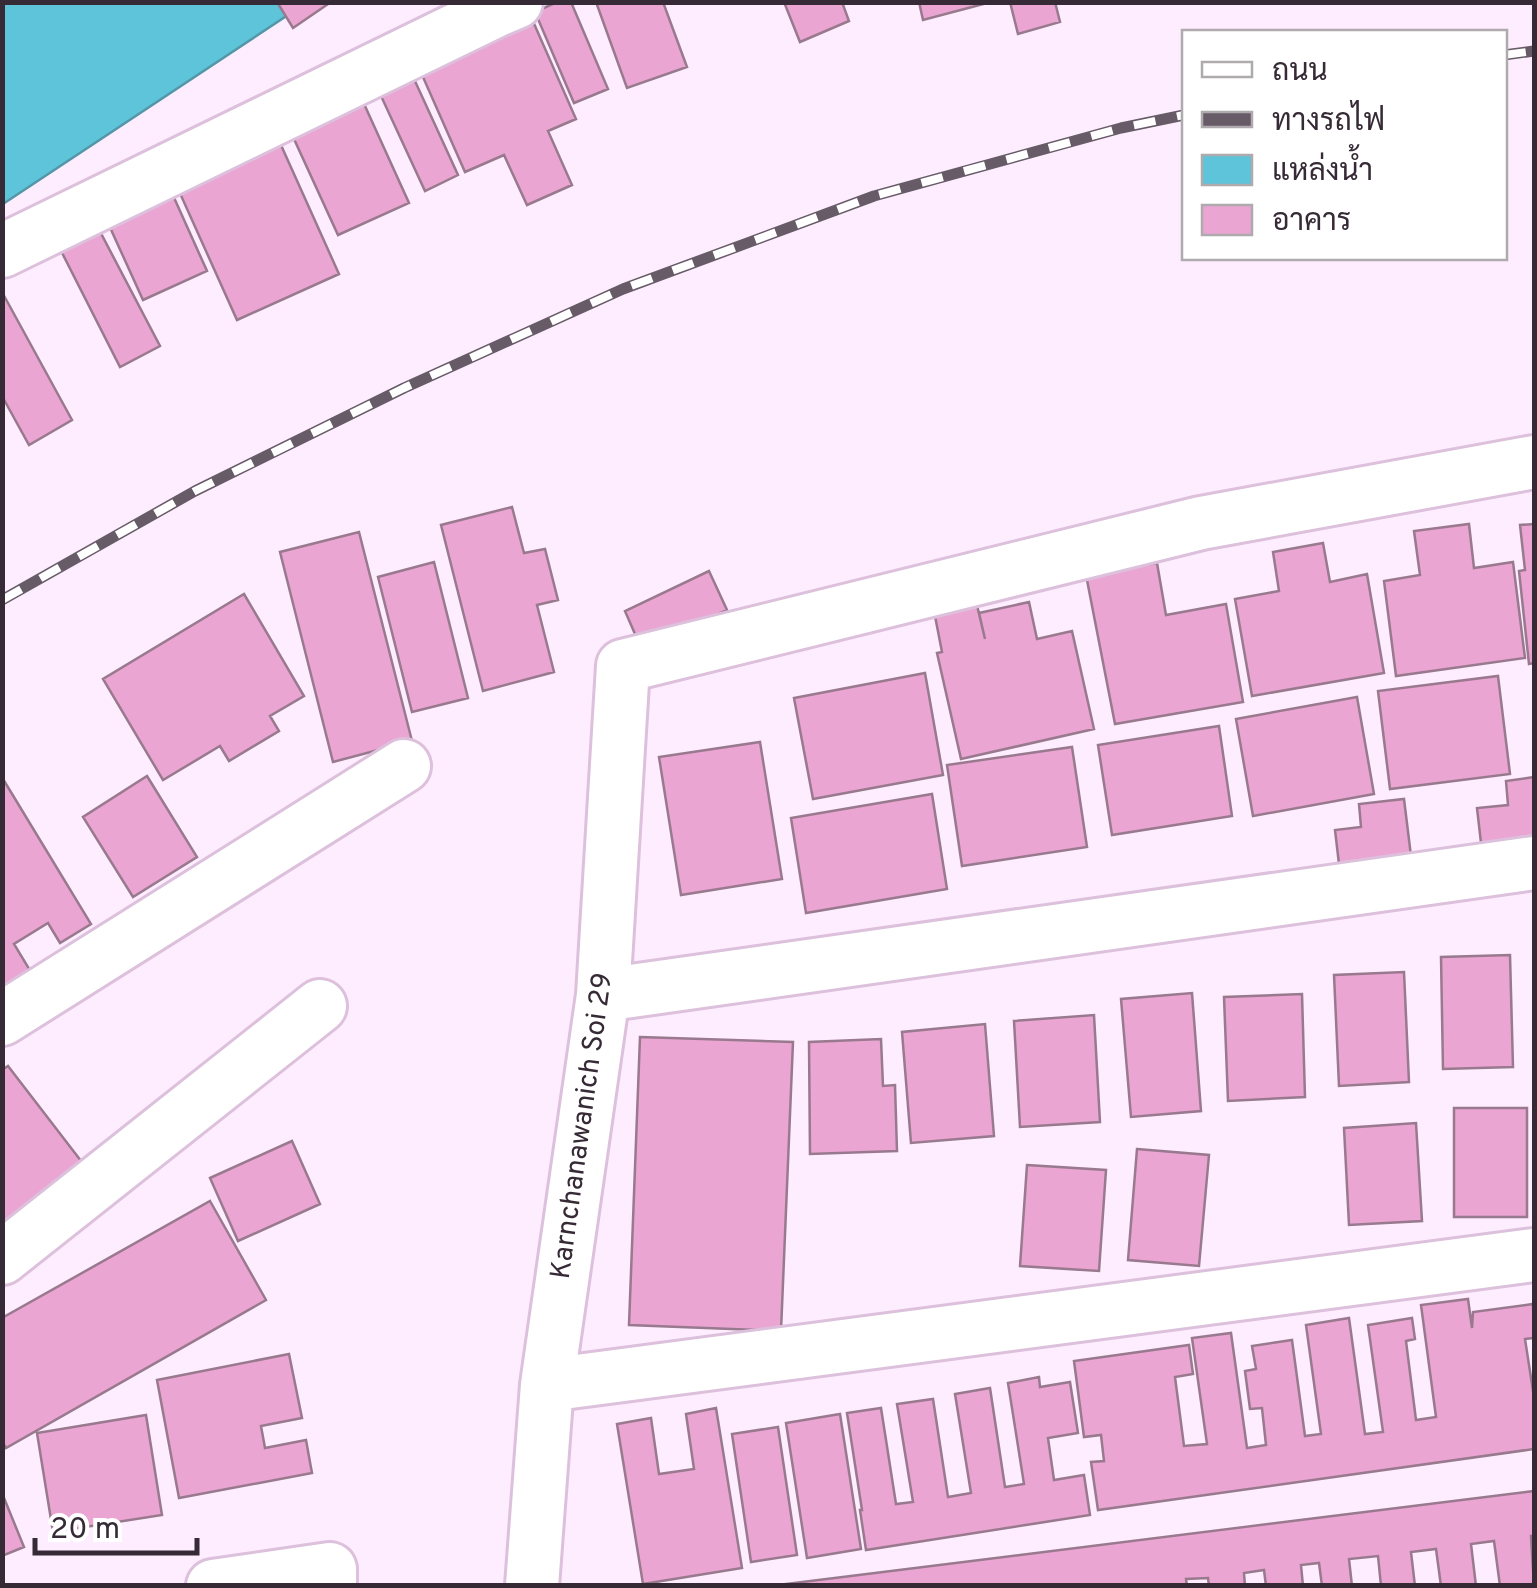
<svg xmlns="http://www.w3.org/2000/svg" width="1537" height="1588" viewBox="0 0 1537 1588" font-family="Overpass,Sarabun,sans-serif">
  <rect width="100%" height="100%" fill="#feedfe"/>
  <path fill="#5ec4da" stroke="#5296a8" stroke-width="2.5" d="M 3,3 L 306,3 L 3,204 Z"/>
  <path fill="#eaa5d2" stroke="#99798e" stroke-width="2.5" d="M 277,2 L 331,2 L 293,28 Z
    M 557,2 L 571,2 L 608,89 L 574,103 L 535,12 Z
    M 596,2 L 663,2 L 687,67 L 627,88 Z
    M 784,2 L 842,2 L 849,21 L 800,42 Z
    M 919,2 L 991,2 L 923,20 Z
    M 1010,2 L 1055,2 L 1060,22 L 1018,34 Z
    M 528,10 L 576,119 L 548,131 L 572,185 L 527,205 L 504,155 L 465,172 L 415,59 Z
    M 409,68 L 458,175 L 425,191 L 375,83 Z
    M 360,95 L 409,203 L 338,235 L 289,128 Z
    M 276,134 L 339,274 L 237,320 L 174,180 Z
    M 167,182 L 207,271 L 143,300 L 103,212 Z
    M 94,220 L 160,346 L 120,367 L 55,239 Z
    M 2,292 L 72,420 L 29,445 L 2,396 Z
    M 512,507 L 524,553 L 545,549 L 558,600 L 537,605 L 554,672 L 483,691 L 441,525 Z
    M 1469,524 L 1474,568 L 1513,562 L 1525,658 L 1396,676 L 1384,581 L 1420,575 L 1414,531 Z
    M 1534,524 L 1534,663 L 1529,664 L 1519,571 L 1525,570 L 1520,525 Z
    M 359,532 L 412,741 L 333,762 L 280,552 Z
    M 1323,543 L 1330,582 L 1367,574 L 1384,673 L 1252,696 L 1235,599 L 1279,591 L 1273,552 Z
    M 434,562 L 468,698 L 412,712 L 378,577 Z
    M 1157,563 L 1166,615 L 1226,604 L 1243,702 L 1115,724 L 1086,575 Z
    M 709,571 L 727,610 L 642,650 L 625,611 Z
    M 244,594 L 304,696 L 270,716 L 279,731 L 229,761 L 220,746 L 163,780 L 103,679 Z
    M 976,601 L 985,639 L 979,613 L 1029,602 L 1037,639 L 1072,631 L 1094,729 L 961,759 L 937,653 L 942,652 L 934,611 Z
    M 925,673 L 943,775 L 813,799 L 794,698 Z
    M 1498,676 L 1510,774 L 1390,789 L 1378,691 Z
    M 1357,697 L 1374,794 L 1253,816 L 1236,719 Z
    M 1219,726 L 1232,816 L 1112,835 L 1098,745 Z
    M 760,742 L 782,879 L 681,895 L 659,757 Z
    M 1072,747 L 1087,847 L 962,866 L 947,765 Z
    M 147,776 L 197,857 L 133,897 L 83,817 Z
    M 1534,777 L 1534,838 L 1481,843 L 1477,808 L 1508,805 L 1506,781 Z
    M 3,779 L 91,924 L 60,943 L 48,923 L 14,944 L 34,977 L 2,996 Z
    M 932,794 L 947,889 L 806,913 L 791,818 Z
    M 1404,799 L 1411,856 L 1339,864 L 1335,830 L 1361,827 L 1359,804 Z
    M 1510,955 L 1513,1067 L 1443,1069 L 1441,957 Z
    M 1404,972 L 1409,1082 L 1339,1086 L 1334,975 Z
    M 1192,993 L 1201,1111 L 1131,1117 L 1121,999 Z
    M 1302,994 L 1305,1097 L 1228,1101 L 1224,997 Z
    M 1094,1015 L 1100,1122 L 1020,1127 L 1014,1021 Z
    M 985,1024 L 994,1136 L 911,1143 L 902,1032 Z
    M 640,1037 L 793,1042 L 781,1331 L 629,1325 Z
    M 881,1039 L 883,1086 L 895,1085 L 897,1151 L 810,1154 L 809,1042 Z
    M 8,1066 L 88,1170 L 2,1235 L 2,1070 Z
    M 1454,1108 L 1527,1108 L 1527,1217 L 1454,1217 Z
    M 1416,1123 L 1422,1221 L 1349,1225 L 1344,1128 Z
    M 292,1141 L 320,1204 L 238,1241 L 210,1178 Z
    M 1137,1149 L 1209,1155 L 1199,1266 L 1128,1260 Z
    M 1027,1165 L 1106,1170 L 1099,1271 L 1020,1266 Z
    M 210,1201 L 266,1300 L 6,1448 L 2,1441 L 2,1318 Z
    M 1468,1299 L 1472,1328 L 1473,1312 L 1533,1304 L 1534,1338 L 1525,1339 L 1533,1391 L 1534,1391 L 1534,1449 L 1098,1510 L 1091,1462 L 1104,1461 L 1101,1435 L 1084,1437 L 1074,1361 L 1189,1345 L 1193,1374 L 1175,1377 L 1184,1446 L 1207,1444 L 1192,1338 L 1231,1333 L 1247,1448 L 1266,1445 L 1262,1408 L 1250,1409 L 1245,1371 L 1256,1369 L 1252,1346 L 1292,1340 L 1305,1436 L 1321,1434 L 1306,1325 L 1349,1318 L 1365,1434 L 1383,1432 L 1368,1325 L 1412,1318 L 1415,1339 L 1406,1341 L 1416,1420 L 1436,1417 L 1421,1305 Z
    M 289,1354 L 302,1418 L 261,1426 L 265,1448 L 306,1440 L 312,1473 L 179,1498 L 157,1380 Z
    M 1039,1377 L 1040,1387 L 1070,1382 L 1078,1433 L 1048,1438 L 1054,1480 L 1084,1475 L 1090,1515 L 866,1550 L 860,1510 L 862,1510 L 847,1413 L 881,1408 L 896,1504 L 913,1502 L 897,1404 L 933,1399 L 948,1497 L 971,1493 L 955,1394 L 990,1388 L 1005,1487 L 1024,1484 L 1008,1383 Z
    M 716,1408 L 742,1568 L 643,1584 L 617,1424 L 651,1418 L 659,1474 L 694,1469 L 686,1414 Z
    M 840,1414 L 861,1549 L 807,1558 L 786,1423 Z
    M 146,1415 L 162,1515 L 53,1532 L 37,1433 Z
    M 778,1427 L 797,1555 L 751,1562 L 732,1434 Z
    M 1534,1491 L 1534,1536 L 1531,1536 L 1534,1586 L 1500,1586 L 1494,1541 L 1471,1544 L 1476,1586 L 1441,1586 L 1436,1549 L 1411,1552 L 1415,1586 L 1381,1586 L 1378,1556 L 1349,1559 L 1352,1586 L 1322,1586 L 1319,1563 L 1301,1565 L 1303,1586 L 1266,1586 L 1264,1570 L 1244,1573 L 1245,1586 L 1209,1586 L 1208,1578 L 1186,1579 L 1187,1586 L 770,1586 Z
    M 2,1493 L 24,1547 L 2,1556 Z"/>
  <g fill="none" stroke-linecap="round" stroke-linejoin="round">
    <g stroke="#dcc0dc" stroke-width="58">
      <path id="minor" d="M 2,251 L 495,11 L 516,2
        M 603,995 L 1534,863
        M 2,1019 L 404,766
        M 2,1258 L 320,1006
        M 547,1385 L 1534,1255
        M 213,1586 L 330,1569 L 330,1586
        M 532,1586 L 547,1385 L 603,995 L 623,666 L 1201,523 L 1534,462"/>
    </g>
    <use href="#minor" stroke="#fff" stroke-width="52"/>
    <g stroke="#675b67" stroke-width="11">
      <path id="rail" d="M 1504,55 L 1534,51
        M 2,600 L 195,491 L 404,388 L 623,289 L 874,196 L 1121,128 L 1184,115"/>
    </g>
    <use href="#rail" stroke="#fff" stroke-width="8" stroke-dasharray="22" stroke-linecap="butt"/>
  </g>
  <g text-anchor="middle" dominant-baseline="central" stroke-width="8" stroke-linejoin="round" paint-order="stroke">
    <g font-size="28" fill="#352a35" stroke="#fff">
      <text transform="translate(583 1126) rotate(-82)">Karnchanawanich Soi 29</text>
    </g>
  </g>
  <rect width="1537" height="1588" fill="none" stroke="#352a35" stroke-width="10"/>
  <rect x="1182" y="30" width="325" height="230" fill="#ffffff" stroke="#aeaaae" stroke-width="2.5"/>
  <rect x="1202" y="62" width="50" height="15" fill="#ffffff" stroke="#aeaaae" stroke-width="2.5"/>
  <text x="1272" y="80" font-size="30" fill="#352a35">ถนน</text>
  <rect x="1202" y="112" width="50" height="15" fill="#675b67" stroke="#aeaaae" stroke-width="2.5"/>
  <text x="1272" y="130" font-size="30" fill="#352a35">ทางรถไฟ</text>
  <rect x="1202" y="155" width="50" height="30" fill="#5ec4da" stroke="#aeaaae" stroke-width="2.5"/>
  <text x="1272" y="180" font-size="30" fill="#352a35">แหล่งน้ำ</text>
  <rect x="1202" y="205" width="50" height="30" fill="#eaa5d2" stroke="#aeaaae" stroke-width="2.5"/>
  <text x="1272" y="230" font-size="30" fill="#352a35">อาคาร</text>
  <path d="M35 1538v15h162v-15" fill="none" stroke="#352a35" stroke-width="5"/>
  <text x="50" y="1538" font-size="30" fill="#352a35" stroke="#ffffff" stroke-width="8" paint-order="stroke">20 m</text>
</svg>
